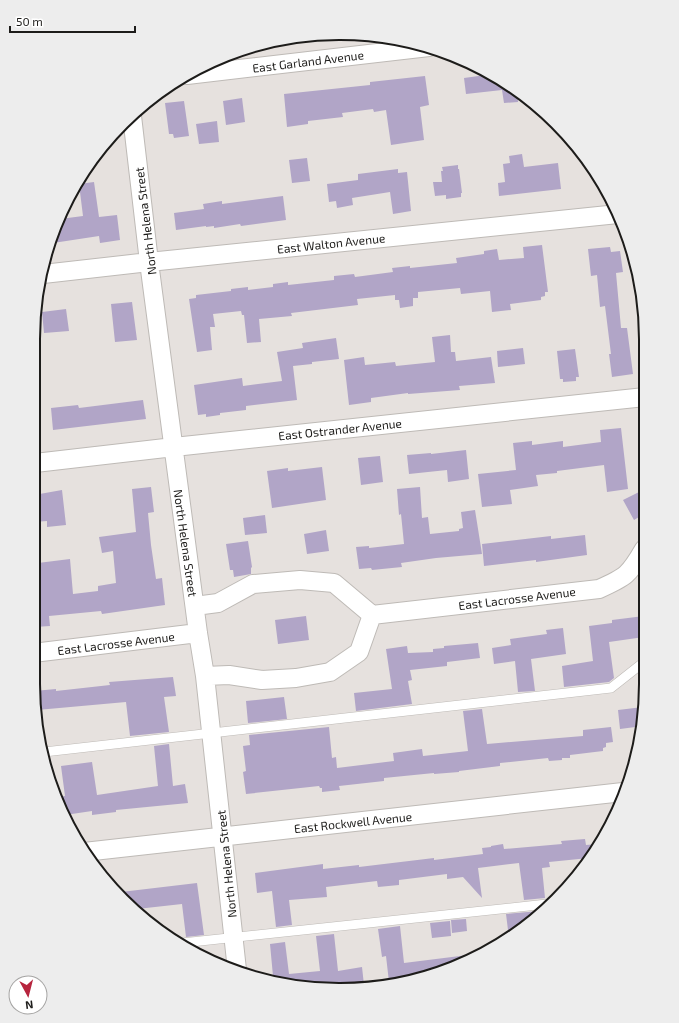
<svg xmlns="http://www.w3.org/2000/svg" width="679" height="1023" viewBox="0 0 679 1023" font-family="'Exo 2',sans-serif">
  <rect width="100%" height="100%" fill="#e6e1de"/>
  <path fill="#b1a5c7" d="M 493,74 L 517,91 L 518,102 L 504,103 L 502,90 L 466,94 L 464,78 Z
    M 425,76 L 429,105 L 420,107 L 424,140 L 391,145 L 386,110 L 374,112 L 373,109 L 342,113 L 343,117 L 308,121 L 308,124 L 287,127 L 284,94 L 370,85 L 370,82 Z
    M 242,98 L 245,122 L 226,125 L 223,101 Z
    M 184,101 L 189,136 L 174,138 L 173,134 L 169,134 L 165,103 Z
    M 217,121 L 219,142 L 199,144 L 196,124 Z
    M 522,154 L 524,167 L 558,163 L 561,189 L 499,196 L 498,183 L 505,182 L 503,164 L 510,163 L 509,156 Z
    M 307,158 L 310,181 L 292,183 L 289,160 Z
    M 458,165 L 458,169 L 459,169 L 462,193 L 461,193 L 461,197 L 446,199 L 446,195 L 435,196 L 433,182 L 442,182 L 441,171 L 443,171 L 442,167 Z
    M 398,169 L 398,173 L 407,172 L 411,211 L 393,214 L 390,192 L 352,198 L 353,205 L 337,208 L 336,201 L 329,202 L 327,184 L 358,180 L 358,174 Z
    M 94,182 L 99,217 L 117,215 L 120,240 L 100,243 L 99,236 L 53,243 L 60,219 L 83,216 L 79,184 Z
    M 283,196 L 286,220 L 241,226 L 240,224 L 214,228 L 214,226 L 206,227 L 206,226 L 176,230 L 174,213 L 204,209 L 203,204 L 222,201 L 222,204 Z
    M 542,245 L 548,292 L 545,292 L 545,296 L 541,297 L 541,300 L 510,304 L 511,310 L 492,312 L 490,291 L 461,294 L 460,288 L 418,292 L 418,298 L 413,298 L 413,306 L 400,308 L 399,300 L 395,300 L 395,295 L 357,299 L 358,305 L 291,313 L 292,316 L 259,319 L 261,342 L 247,343 L 244,315 L 242,315 L 241,311 L 213,314 L 215,327 L 210,327 L 212,350 L 197,352 L 189,299 L 196,298 L 196,295 L 231,291 L 231,289 L 248,287 L 248,290 L 273,287 L 273,284 L 288,282 L 288,285 L 334,280 L 334,276 L 354,274 L 355,277 L 393,272 L 392,268 L 410,266 L 410,268 L 457,263 L 456,258 L 484,254 L 484,251 L 497,249 L 499,260 L 524,258 L 523,247 Z
    M 610,247 L 611,252 L 620,251 L 623,272 L 616,273 L 621,328 L 627,328 L 633,374 L 612,377 L 609,354 L 611,354 L 605,306 L 600,307 L 597,275 L 591,276 L 588,249 Z
    M 132,302 L 137,340 L 115,342 L 111,304 Z
    M 66,309 L 69,331 L 44,333 L 42,312 Z
    M 450,335 L 451,352 L 455,352 L 456,361 L 491,357 L 495,383 L 459,386 L 460,390 L 408,394 L 408,393 L 371,398 L 371,402 L 349,405 L 344,360 L 364,357 L 365,365 L 395,362 L 396,366 L 435,362 L 432,337 Z
    M 336,338 L 339,359 L 312,362 L 312,364 L 293,366 L 297,400 L 246,406 L 246,410 L 220,413 L 220,415 L 206,417 L 206,414 L 198,415 L 194,385 L 242,378 L 243,386 L 282,381 L 277,352 L 303,348 L 302,343 Z
    M 523,348 L 525,364 L 498,367 L 497,351 Z
    M 575,349 L 579,377 L 576,377 L 576,381 L 563,382 L 563,379 L 560,379 L 557,351 Z
    M 143,400 L 146,419 L 53,430 L 51,408 L 78,405 L 79,408 Z
    M 621,428 L 628,489 L 607,492 L 604,465 L 557,471 L 557,473 L 536,475 L 538,486 L 510,490 L 512,504 L 482,507 L 478,474 L 516,470 L 513,443 L 532,441 L 532,445 L 563,441 L 563,447 L 601,442 L 600,430 Z
    M 466,450 L 469,479 L 448,482 L 447,470 L 409,474 L 407,455 L 431,453 L 431,454 Z
    M 380,456 L 383,482 L 361,485 L 358,458 Z
    M 322,467 L 326,500 L 272,508 L 267,471 L 288,468 L 288,471 Z
    M 151,487 L 154,512 L 148,513 L 151,545 L 156,579 L 162,578 L 165,605 L 102,614 L 101,611 L 49,616 L 50,626 L 35,627 L 33,621 L 34,584 L 40,583 L 38,563 L 70,559 L 73,594 L 98,591 L 98,586 L 116,583 L 113,551 L 102,553 L 99,537 L 136,532 L 132,489 Z
    M 420,487 L 422,518 L 428,517 L 430,534 L 459,531 L 459,529 L 463,528 L 461,512 L 475,510 L 482,554 L 436,558 L 401,563 L 402,567 L 372,570 L 371,568 L 359,569 L 356,547 L 369,546 L 369,548 L 404,544 L 401,514 L 399,515 L 397,489 Z
    M 645,489 L 644,514 L 634,520 L 623,500 Z
    M 62,490 L 66,525 L 47,527 L 47,521 L 34,522 L 34,495 Z
    M 265,515 L 267,533 L 245,535 L 243,518 Z
    M 326,530 L 329,551 L 307,554 L 304,534 Z
    M 585,535 L 587,555 L 536,562 L 536,560 L 484,566 L 482,544 L 551,536 L 551,539 Z
    M 248,541 L 252,567 L 251,568 L 251,574 L 234,577 L 233,570 L 230,570 L 226,544 Z
    M 306,616 L 309,640 L 278,644 L 275,620 Z
    M 644,616 L 644,637 L 609,642 L 614,678 L 609,682 L 564,687 L 562,666 L 593,661 L 589,626 L 612,623 L 612,620 Z
    M 563,628 L 566,654 L 531,659 L 535,691 L 518,692 L 515,661 L 494,664 L 492,648 L 511,645 L 510,639 L 547,634 L 546,630 Z
    M 478,643 L 480,658 L 447,662 L 447,666 L 410,670 L 412,680 L 408,681 L 412,704 L 356,711 L 354,693 L 392,689 L 386,649 L 407,646 L 408,653 L 433,652 L 433,649 L 444,648 L 444,646 Z
    M 173,677 L 176,696 L 164,697 L 169,732 L 130,736 L 126,702 L 37,710 L 34,691 L 56,689 L 56,691 L 110,685 L 109,682 Z
    M 284,697 L 287,719 L 248,723 L 246,701 Z
    M 643,707 L 643,726 L 620,729 L 618,710 Z
    M 482,709 L 487,744 L 583,736 L 583,730 L 611,727 L 613,742 L 606,743 L 606,747 L 603,748 L 603,751 L 570,755 L 570,758 L 562,758 L 562,760 L 549,761 L 548,758 L 500,763 L 500,766 L 459,771 L 459,772 L 434,774 L 434,773 L 384,778 L 384,781 L 339,786 L 340,790 L 322,792 L 322,788 L 320,788 L 319,786 L 246,794 L 243,772 L 246,771 L 243,746 L 250,745 L 249,735 L 329,727 L 332,758 L 336,757 L 337,768 L 394,761 L 393,753 L 422,749 L 423,756 L 468,751 L 463,711 Z
    M 169,744 L 173,786 L 185,784 L 188,803 L 116,810 L 116,812 L 92,815 L 92,811 L 65,815 L 57,797 L 65,796 L 61,766 L 92,762 L 97,795 L 158,786 L 154,746 Z
    M 585,839 L 586,845 L 598,844 L 589,858 L 549,862 L 550,867 L 542,868 L 545,898 L 524,900 L 519,863 L 478,868 L 482,898 L 463,877 L 447,879 L 447,874 L 399,880 L 399,885 L 378,887 L 377,881 L 326,887 L 327,897 L 289,900 L 292,925 L 276,927 L 272,891 L 257,893 L 255,873 L 323,864 L 323,869 L 359,865 L 359,867 L 434,858 L 434,860 L 483,854 L 482,848 L 491,847 L 491,846 L 503,844 L 504,849 L 562,844 L 561,841 Z
    M 197,883 L 204,935 L 186,937 L 182,904 L 137,909 L 121,892 Z
    M 539,911 L 517,929 L 508,930 L 506,914 Z
    M 466,919 L 467,931 L 452,933 L 451,920 Z
    M 450,921 L 451,936 L 432,938 L 430,923 Z
    M 400,926 L 404,963 L 468,955 L 469,959 L 418,980 L 389,982 L 386,956 L 382,957 L 378,929 Z
    M 334,934 L 338,971 L 362,967 L 364,985 L 319,989 L 271,978 L 271,977 L 273,976 L 270,944 L 285,942 L 289,974 L 320,971 L 316,936 Z"/>
  <g fill="none" stroke-linecap="round" stroke-linejoin="round">
    <g stroke="#bebab6" stroke-width="10">
      <path id="lane" d="M 44,752 L 611,688 L 644,662
        M 182,943 L 547,904"/>
    </g>
    <g stroke="#bebab6" stroke-width="20">
      <path id="street" d="M 187,75 L 429,47
        M 132,116 L 149,262 L 198,633 L 205,676 L 237,970
        M 43,274 L 149,262 L 618,214
        M 35,463 L 174,447 L 645,397
        M 195,606 L 218,603 L 253,584 L 300,580 L 334,583 L 372,615 L 599,589 C 626,577 629,575 644,549
        M 33,653 L 198,633
        M 205,676 L 229,675 L 262,680 L 296,678 L 330,672 L 359,652 L 372,615
        M 84,852 L 623,792"/>
    </g>
    <use href="#lane" stroke="#fff" stroke-width="9"/>
    <use href="#street" stroke="#fff" stroke-width="18"/>
  </g>
  <g text-anchor="middle" dominant-baseline="central" stroke-width="3" stroke-linejoin="round" paint-order="stroke">
    <g font-size="12" fill="#1d1c1a" stroke="#fff">
      <text transform="translate(308 61) rotate(-7)">East Garland Avenue</text>
      <text transform="translate(145 221) rotate(-97)">North Helena Street</text>
      <text transform="translate(331 243) rotate(-6)">East Walton Avenue</text>
      <text transform="translate(340 429) rotate(-6)">East Ostrander Avenue</text>
      <text transform="translate(186 543) rotate(82)">North Helena Street</text>
      <text transform="translate(517 598) rotate(-7)">East Lacrosse Avenue</text>
      <text transform="translate(116 643) rotate(-7)">East Lacrosse Avenue</text>
      <text transform="translate(353 822) rotate(-6)">East Rockwell Avenue</text>
      <text transform="translate(226 864) rotate(-96)">North Helena Street</text>
    </g>
  </g>
  <path d="M0 0H679V1023H0ZM339 40H340A299 299 0 0 1 639 339V684A299 299 0 0 1 340 983H339A299 299 0 0 1 40 684V339A299 299 0 0 1 339 40Z" fill="#ededed" fill-rule="evenodd"/>
  <path fill="none" stroke="#1d1c1a" stroke-width="2" d="M339 40H340A299 299 0 0 1 639 339V684A299 299 0 0 1 340 983H339A299 299 0 0 1 40 684V339A299 299 0 0 1 339 40Z"/>
  <g transform="translate(28 995) rotate(173)"><circle r="19" fill="#ffffff" stroke="#a5a4a3"/>
  <path d="M0-3L7 15L0 10L-7 15Z" fill="#b7253e"/>
  <text y="-6" font-size="11" font-weight="bold" text-anchor="middle" fill="#1d1c1a">N</text>
  </g>
  <path d="M10 26v6h125v-6" fill="none" stroke="#1d1c1a" stroke-width="2"/>
  <text x="16" y="26" font-size="12" fill="#1d1c1a" stroke="#ffffff" stroke-width="3" paint-order="stroke">50 m</text>
</svg>
